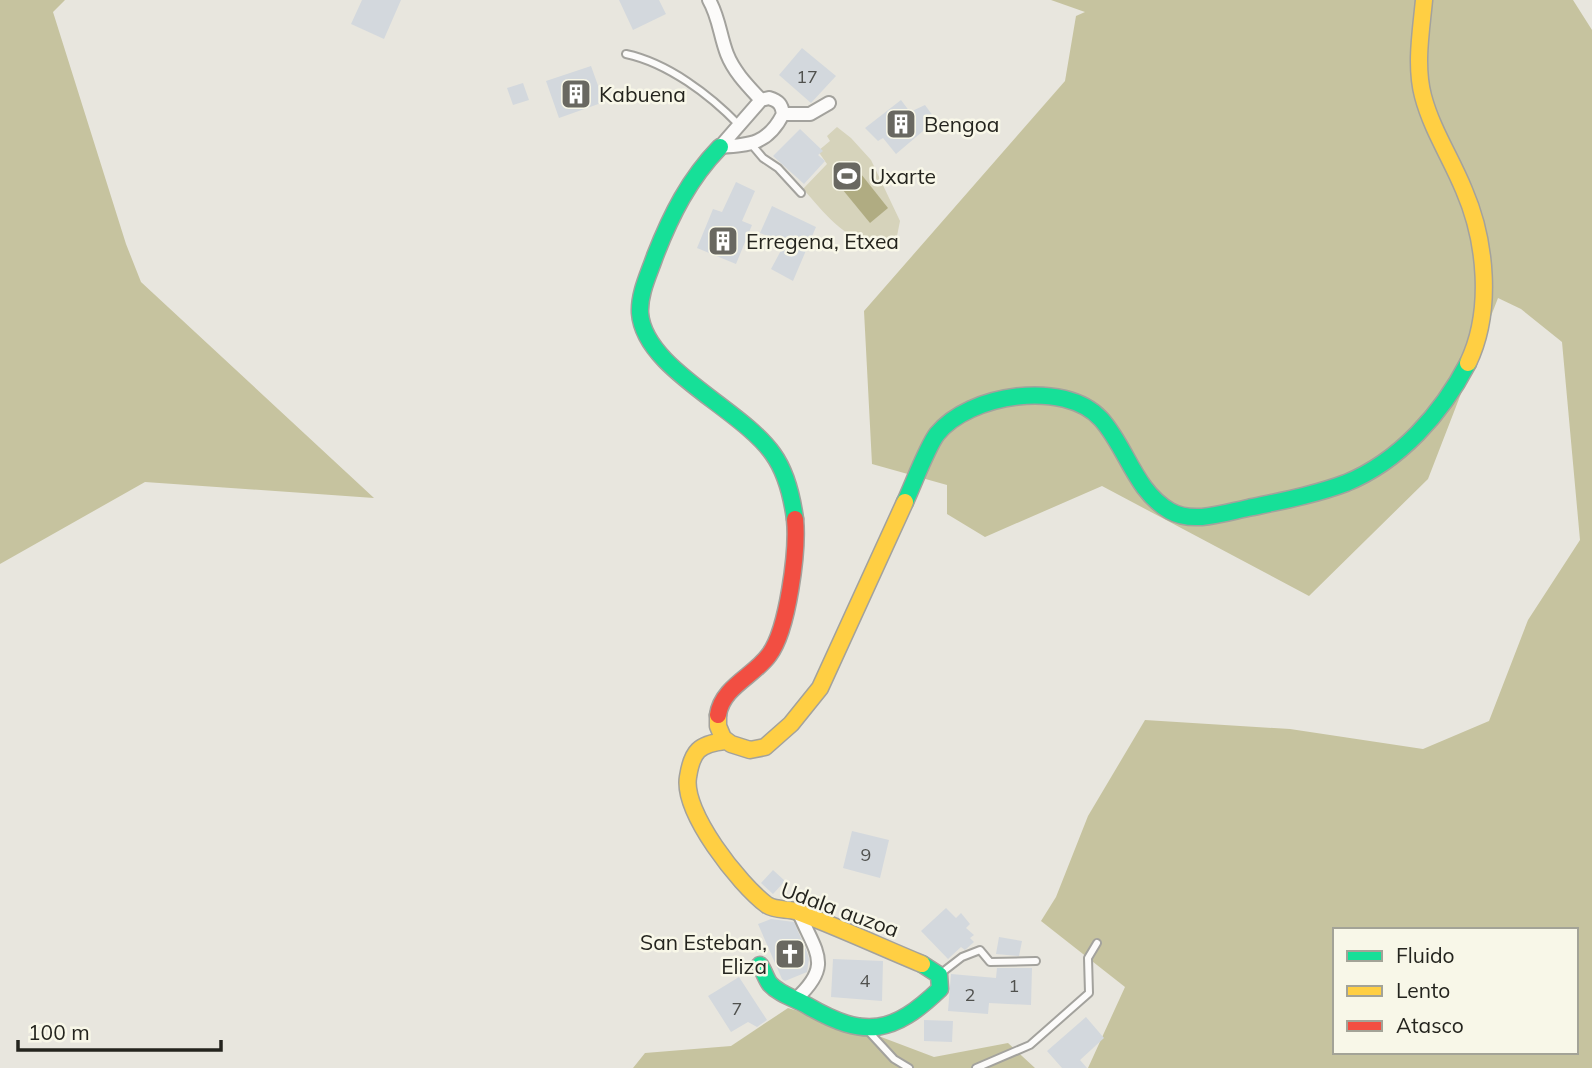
<svg xmlns="http://www.w3.org/2000/svg" width="1592" height="1068" viewBox="0 0 1592 1068" font-family="Mulish,sans-serif">
  <rect width="100%" height="100%" fill="#e8e6de"/>
  <path fill="#d6d3bb" d="M 837,127 L 851,138 L 871,160 L 900,221 L 897,236 C 855,257 828,216 803,189 L 827,164 L 818,151 L 830,141 L 827,136 Z"/>
  <path fill="#c6c39f" fill-rule="evenodd" d="M 0,0 L 65,0 L 53,12 L 126,244 L 141,282 L 374,498 L 145,482 L 0,564 Z
    M 1051,0 L 1573,0 L 1592,30 L 1592,1068 L 1088,1068 L 1125,987 L 1041,921 L 1056,897 L 1088,816 L 1145,720 L 1290,729 L 1423,749 L 1489,721 L 1528,620 L 1580,540 L 1562,342 L 1521,309 L 1498,298 L 1428,479 L 1309,596 L 1102,486 L 985,537 L 947,514 L 947,485 L 872,464 L 864,311 L 1065,81 L 1076,16 L 1085,12 ZM 1335,930 L 1576,930 L 1576,1052 L 1335,1052 Z
    M 788,1008 L 860,1029 L 934,1057 L 1008,1043 L 1035,1068 L 633,1068 L 645,1053 L 731,1046 Z"/>
  <path fill="#b0ac82" d="M 857,169 L 888,208 L 870,223 L 838,184 Z"/>
  <path fill="#d3d8dd" d="M 362,0 L 401,0 L 384,39 L 351,24 Z
    M 619,0 L 659,0 L 666,14 L 633,30 Z
    M 802,48 L 836,76 L 811,103 L 779,75 Z
    M 591,66 L 604,102 L 559,118 L 546,81 Z
    M 523,83 L 529,100 L 513,105 L 507,88 Z
    M 901,100 L 910,112 L 925,105 L 936,120 L 896,154 L 883,138 L 878,141 L 865,128 Z
    M 800,129 L 823,151 L 818,155 L 825,161 L 804,184 L 773,156 Z
    M 736,182 L 755,191 L 742,221 L 752,225 L 736,264 L 697,248 L 713,209 L 722,212 Z
    M 772,206 L 816,227 L 793,281 L 771,269 L 785,243 L 760,233 Z
    M 852,831 L 889,840 L 880,878 L 843,868 Z
    M 773,870 L 785,881 L 773,894 L 761,883 Z
    M 946,908 L 956,918 L 961,913 L 970,924 L 966,928 L 974,935 L 970,938 L 974,942 L 965,950 L 961,947 L 948,959 L 921,931 Z
    M 771,919 L 794,922 L 807,952 L 809,959 L 807,972 L 785,981 L 782,979 L 758,924 Z
    M 999,937 L 1022,941 L 1019,956 L 996,954 Z
    M 833,959 L 883,961 L 882,1001 L 831,997 Z
    M 997,968 L 1032,968 L 1031,1005 L 989,1003 L 988,1014 L 948,1011 L 951,974 L 996,978 Z
    M 739,977 L 767,1020 L 757,1027 L 748,1022 L 731,1032 L 708,996 Z
    M 1086,1017 L 1104,1038 L 1080,1060 L 1087,1068 L 1062,1068 L 1047,1051 Z
    M 924,1020 L 953,1021 L 952,1042 L 924,1041 Z"/>
  <g fill="none" stroke-linecap="round" stroke-linejoin="round">
    <g stroke="#a3a29d" stroke-width="10">
      <path id="lane" d="M 626,54 C 668,63 710,95 739,125
        M 752,145 L 763,158 L 778,168 L 801,193
        M 940,974 L 962,957 L 980,950 L 990,962 L 1036,961
        M 870,1033 L 894,1059 L 909,1068
        M 976,1068 L 1030,1045 L 1089,993 L 1088,958 L 1097,943"/>
    </g>
    <g stroke="#a3a29d" stroke-width="16">
      <path id="street" d="M 709,0 C 719,17 720,36 727,54 C 734,72 748,86 761,100
        M 769,98 C 779,101 782,105 783,114 C 768,144 750,145 720,147 L 761,100 Z
        M 783,114 L 810,114 L 829,103
        M 796,999 C 833,965 816,953 799,913"/>
    </g>
    <g stroke="#a3a29d" stroke-width="19">
      <path id="fast" d="M 720,147 C 689,179 671,215 655,256 C 649,274 639,293 640,313 C 644,369 741,408 773,454 C 786,472 792,497 795,519
        M 905,502 C 913,485 927,447 937,434 C 969,394 1064,379 1101,419 C 1127,448 1135,491 1170,511 C 1193,524 1224,513 1248,508 C 1281,501 1314,495 1346,483 C 1400,461 1442,413 1468,363
        M 760,965 C 764,971 766,979 770,984 C 780,995 797,999 808,1006 C 865,1039 893,1034 940,989 L 939,975 L 922,964"/>
    </g>
    <g stroke="#a3a29d" stroke-width="19">
      <path id="slow" d="M 1424,0 C 1421,32 1415,65 1423,96 C 1432,130 1451,158 1464,190 C 1486,241 1493,311 1468,363
        M 718,715 L 718,726 L 723,738 L 731,744 L 750,750 L 765,747 L 791,724 L 820,688 L 905,502
        M 725,741 C 699,744 692,751 688,777 C 682,812 739,884 767,905 C 776,911 789,908 798,912 C 840,928 881,947 922,964"/>
    </g>
    <g stroke="#a3a29d" stroke-width="19">
      <path id="jam" d="M 718,715 C 722,687 754,676 769,655 C 788,630 798,550 795,519"/>
    </g>
    <use href="#lane" stroke="#fcfbfa" stroke-width="6"/>
    <use href="#street" stroke="#fcfbfa" stroke-width="12"/>
    <use href="#fast" stroke="#16e098" stroke-width="16"/>
    <use href="#slow" stroke="#ffcf43" stroke-width="16"/>
    <use href="#jam" stroke="#f24e42" stroke-width="16"/>
  </g>
  <defs>
    <g id="building-square" transform="scale(1.575)"><rect x="-9" y="-9" width="18" height="18" rx="4" fill="#696861" stroke="#f8f7e8"/><path d="M-4-6H4V6H1V3H-1V6H-4ZM-2.5-4.3h1.7v1.8h-1.7ZM.8-4.3h1.7v1.8H.8ZM-2.5-1h1.7V.8h-1.7ZM.8-1h1.7V.8H.8Z" fill="#fff"/></g>
    <g id="stadium-square" transform="scale(1.575)"><rect x="-9" y="-9" width="18" height="18" rx="4" fill="#696861" stroke="#f8f7e8"/><path d="M0-5a6.5 5 0 1 0 0 10a6.5 5 0 1 0 0-10ZM-3.5-1.8h7v3.6h-7Z" fill="#fff"/></g>
    <g id="church-square" transform="scale(1.575)"><rect x="-9" y="-9" width="18" height="18" rx="4" fill="#696861" stroke="#f8f7e8"/><path d="M-1.2-6h2.4v3.5h3.3v2.4h-3.3V6h-2.4V-.1h-3.3v-2.4h3.3Z" fill="#fff"/></g>
  </defs>
  <g fill-rule="evenodd">
    <use href="#building-square" x="576" y="94"/>
    <use href="#building-square" x="901" y="124"/>
    <use href="#stadium-square" x="847" y="176"/>
    <use href="#building-square" x="723" y="241"/>
    <use href="#church-square" x="790" y="954"/>
  </g>
  <g text-anchor="middle" dominant-baseline="central" stroke-width="5" stroke-linejoin="round" paint-order="stroke">
    <g font-size="18" fill="#50514e">
      <text x="807" y="76">17</text>
      <text x="866" y="854">9</text>
      <text x="865" y="980">4</text>
      <text x="1014" y="985">1</text>
      <text x="970" y="994">2</text>
      <text x="737" y="1008">7</text>
    </g>
    <g font-size="21" fill="#24241e" stroke="#f8f7e8" text-anchor="start">
      <text x="599" y="94">Kabuena</text>
      <text x="924" y="124">Bengoa</text>
      <text x="870" y="176">Uxarte</text>
      <text x="746" y="241">Erregena, Etxea</text>
      <text x="767" y="942" text-anchor="end">San Esteban,<tspan x="767" dy="24">Eliza</tspan></text>
    </g>
    <g font-size="21" fill="#24241e" stroke="#f8f7e8">
      <text transform="translate(840 909) rotate(20)">Udala auzoa</text>
    </g>
  </g>
  <rect x="1333" y="928" width="245" height="126" fill="#f8f7e8" stroke="#a3a397" stroke-width="2"/>
  <rect x="1347" y="951" width="35" height="10" fill="#16e098" stroke="#a3a397" stroke-width="2"/>
  <text x="1396" y="963" font-size="21" fill="#24241e">Fluido</text>
  <rect x="1347" y="986" width="35" height="10" fill="#ffcf43" stroke="#a3a397" stroke-width="2"/>
  <text x="1396" y="998" font-size="21" fill="#24241e">Lento</text>
  <rect x="1347" y="1021" width="35" height="10" fill="#f24e42" stroke="#a3a397" stroke-width="2"/>
  <text x="1396" y="1033" font-size="21" fill="#24241e">Atasco</text>
  <path d="M18 1040v10h203v-10" fill="none" stroke="#24241e" stroke-width="3.5"/>
  <text x="28" y="1040" font-size="21" fill="#24241e" stroke="#f8f7e8" stroke-width="5" paint-order="stroke">100 m</text>
</svg>
